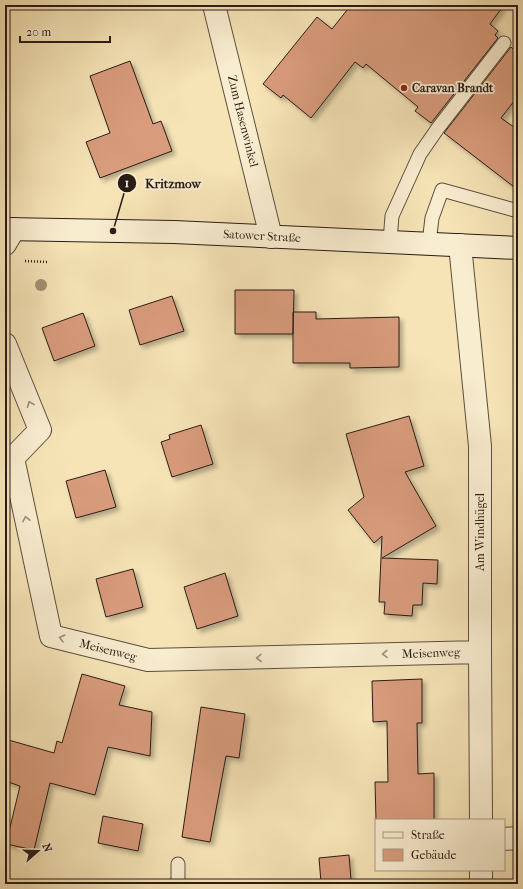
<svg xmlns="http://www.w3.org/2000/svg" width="523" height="889" viewBox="0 0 523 889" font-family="'IM FELL French Canon',serif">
  <defs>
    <filter id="shadow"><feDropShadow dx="3.5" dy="3.5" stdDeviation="2" flood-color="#0004"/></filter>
  </defs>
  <rect width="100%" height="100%" fill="#f6e4b7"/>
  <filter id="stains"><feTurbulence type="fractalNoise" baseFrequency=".005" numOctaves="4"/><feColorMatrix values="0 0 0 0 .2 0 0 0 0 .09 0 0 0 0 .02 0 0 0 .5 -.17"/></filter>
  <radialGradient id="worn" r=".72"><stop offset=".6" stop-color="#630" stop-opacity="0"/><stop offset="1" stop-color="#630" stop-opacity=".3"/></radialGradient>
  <path fill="#d89b7b" stroke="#291c16" filter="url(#shadow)" d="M 351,5 L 504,5 L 490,24 L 498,31 L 495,35 L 498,38 L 431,123 L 415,111 L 418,107 L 366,64 L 363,68 L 355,62 L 311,118 L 283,95 L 281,98 L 263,84 L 317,17 L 332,29 Z
    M 511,47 L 518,53 L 518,96 L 501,118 L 518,130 L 518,190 L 444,133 Z
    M 130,61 L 153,124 L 161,121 L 172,151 L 100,178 L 86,142 L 110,133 L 90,76 Z
    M 235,290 L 294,290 L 293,334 L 235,334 Z
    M 172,296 L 184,331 L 140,345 L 129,310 Z
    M 293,312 L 316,312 L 316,319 L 399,317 L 399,367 L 350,368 L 350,363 L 293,363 Z
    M 83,313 L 95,346 L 54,361 L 42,328 Z
    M 409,416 L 424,466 L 405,472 L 436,526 L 382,558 L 438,560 L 437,584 L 423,583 L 422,605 L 413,605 L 412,616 L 384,614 L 385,602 L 379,602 L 382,536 L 374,543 L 348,510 L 364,497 L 346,434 Z
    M 201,425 L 213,464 L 172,477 L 161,442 L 170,439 L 169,435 Z
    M 105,470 L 116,507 L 76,518 L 66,481 Z
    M 133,569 L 143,607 L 106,617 L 96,579 Z
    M 225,573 L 238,616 L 197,629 L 184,587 Z
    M 82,674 L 125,686 L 119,705 L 152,712 L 150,756 L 108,747 L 95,795 L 50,783 L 34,850 L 6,844 L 20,786 L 5,781 L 5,739 L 54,753 L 57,741 L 62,743 Z
    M 422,679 L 422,723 L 417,723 L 418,774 L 434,773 L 434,820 L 376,820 L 375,782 L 388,782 L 387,721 L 373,722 L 372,681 Z
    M 201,707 L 245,714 L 239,758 L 226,756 L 210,842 L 182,837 Z
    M 103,816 L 143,824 L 138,851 L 98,843 Z
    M 349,855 L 351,880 L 321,882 L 319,858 Z"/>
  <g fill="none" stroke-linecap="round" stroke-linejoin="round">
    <g stroke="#5c4e3e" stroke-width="15">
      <path id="lane" d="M 390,241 L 392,216 L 420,154 L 438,128 L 504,43
        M 429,243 L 432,218 L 442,190 L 518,211
        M 178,864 L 178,884"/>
    </g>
    <g stroke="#5c4e3e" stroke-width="24">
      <path id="street" d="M 214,5 L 271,237
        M 5,244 L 14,229
        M 460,245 L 480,446 L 480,652 L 481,820
        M 5,344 L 40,430 L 13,458 L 51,636 L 148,660 L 480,652
        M 504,839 L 518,838
        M 481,884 L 481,870"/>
    </g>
    <g stroke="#291c16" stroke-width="24">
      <path id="secondary" d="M 5,229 L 174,232 L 518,248"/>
    </g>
    <path stroke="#291c16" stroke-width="2.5" stroke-dasharray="1 2" stroke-linecap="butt" d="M 25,261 L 47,262"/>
    <use href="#lane" stroke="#f9edd0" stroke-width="13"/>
    <use href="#street" stroke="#f9edd0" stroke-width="22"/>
    <use href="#secondary" stroke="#f9edd0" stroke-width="22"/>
  </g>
  <circle fill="#9e9272" cx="41" cy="285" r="6"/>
  <defs><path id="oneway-chevron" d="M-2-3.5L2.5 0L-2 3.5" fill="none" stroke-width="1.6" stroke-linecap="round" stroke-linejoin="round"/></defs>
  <g stroke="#9b8f7c">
    <use href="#oneway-chevron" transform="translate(30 404) rotate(-112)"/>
    <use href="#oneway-chevron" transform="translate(26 519) rotate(-102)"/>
    <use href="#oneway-chevron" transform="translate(62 638) rotate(-166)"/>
    <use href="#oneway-chevron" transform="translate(385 654) rotate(178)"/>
    <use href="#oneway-chevron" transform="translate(259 658) rotate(179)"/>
  </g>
  <circle fill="#8f2418" stroke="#f9edd0" stroke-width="1.5" cx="404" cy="88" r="4"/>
  <g text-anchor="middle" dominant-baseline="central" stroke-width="3.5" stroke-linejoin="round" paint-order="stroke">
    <g font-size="12" font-weight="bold" fill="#291c16" stroke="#f9edd0" text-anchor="start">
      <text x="412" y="88">Caravan Brandt</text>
    </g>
    <g font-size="12" fill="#291c16" stroke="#f9edd0">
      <text transform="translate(243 121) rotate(76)">Zum Hasenwinkel</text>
      <text transform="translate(262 236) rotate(3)">Satower Straße</text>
      <text transform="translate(480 532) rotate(-90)">Am Windhügel</text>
      <text transform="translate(108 650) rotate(14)">Meisenweg</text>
      <text transform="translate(431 653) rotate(-2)">Meisenweg</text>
    </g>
  </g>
  <path fill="none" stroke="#291c16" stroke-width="1.5" d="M113 231L127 183"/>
  <g fill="#291c16" stroke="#f9edd0" stroke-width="1.5">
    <circle cx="113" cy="231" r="4"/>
    <circle cx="127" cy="183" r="10"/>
  </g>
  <g font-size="12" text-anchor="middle" font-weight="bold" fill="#fff">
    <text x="127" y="187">1</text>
  </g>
  <g font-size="13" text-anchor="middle" font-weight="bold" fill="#291c16" stroke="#f9edd0" stroke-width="3.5" stroke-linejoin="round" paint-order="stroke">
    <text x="173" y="188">Kritzmow</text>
  </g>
  <rect width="523" height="889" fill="none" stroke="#f6e4b7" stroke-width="20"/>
  <rect x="6" y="6" width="511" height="877" fill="none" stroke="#291c16" stroke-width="2"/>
  <rect x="10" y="10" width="503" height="869" fill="none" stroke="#291c16"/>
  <rect x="375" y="819" width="130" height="52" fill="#f9edd0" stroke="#a69986"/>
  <rect x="383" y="832" width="20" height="6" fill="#f9edd0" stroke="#a69986"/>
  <text x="411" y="839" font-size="12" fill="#291c16">Straße</text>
  <rect x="383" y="849" width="20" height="12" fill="#d89b7b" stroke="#a69986"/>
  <text x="411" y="859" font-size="12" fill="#291c16">Gebäude</text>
  <g transform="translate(38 851) rotate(70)" stroke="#f9edd0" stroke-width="3" paint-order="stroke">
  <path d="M0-3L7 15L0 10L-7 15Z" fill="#291c16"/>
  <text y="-6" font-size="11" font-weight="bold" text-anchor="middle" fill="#291c16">N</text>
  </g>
  <path d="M20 36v6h90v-6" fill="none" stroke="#291c16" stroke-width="2"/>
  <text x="26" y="36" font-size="12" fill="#291c16" stroke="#f9edd0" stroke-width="3" paint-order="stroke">20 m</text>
  <rect width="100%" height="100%" filter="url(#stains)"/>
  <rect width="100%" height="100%" fill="url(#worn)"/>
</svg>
